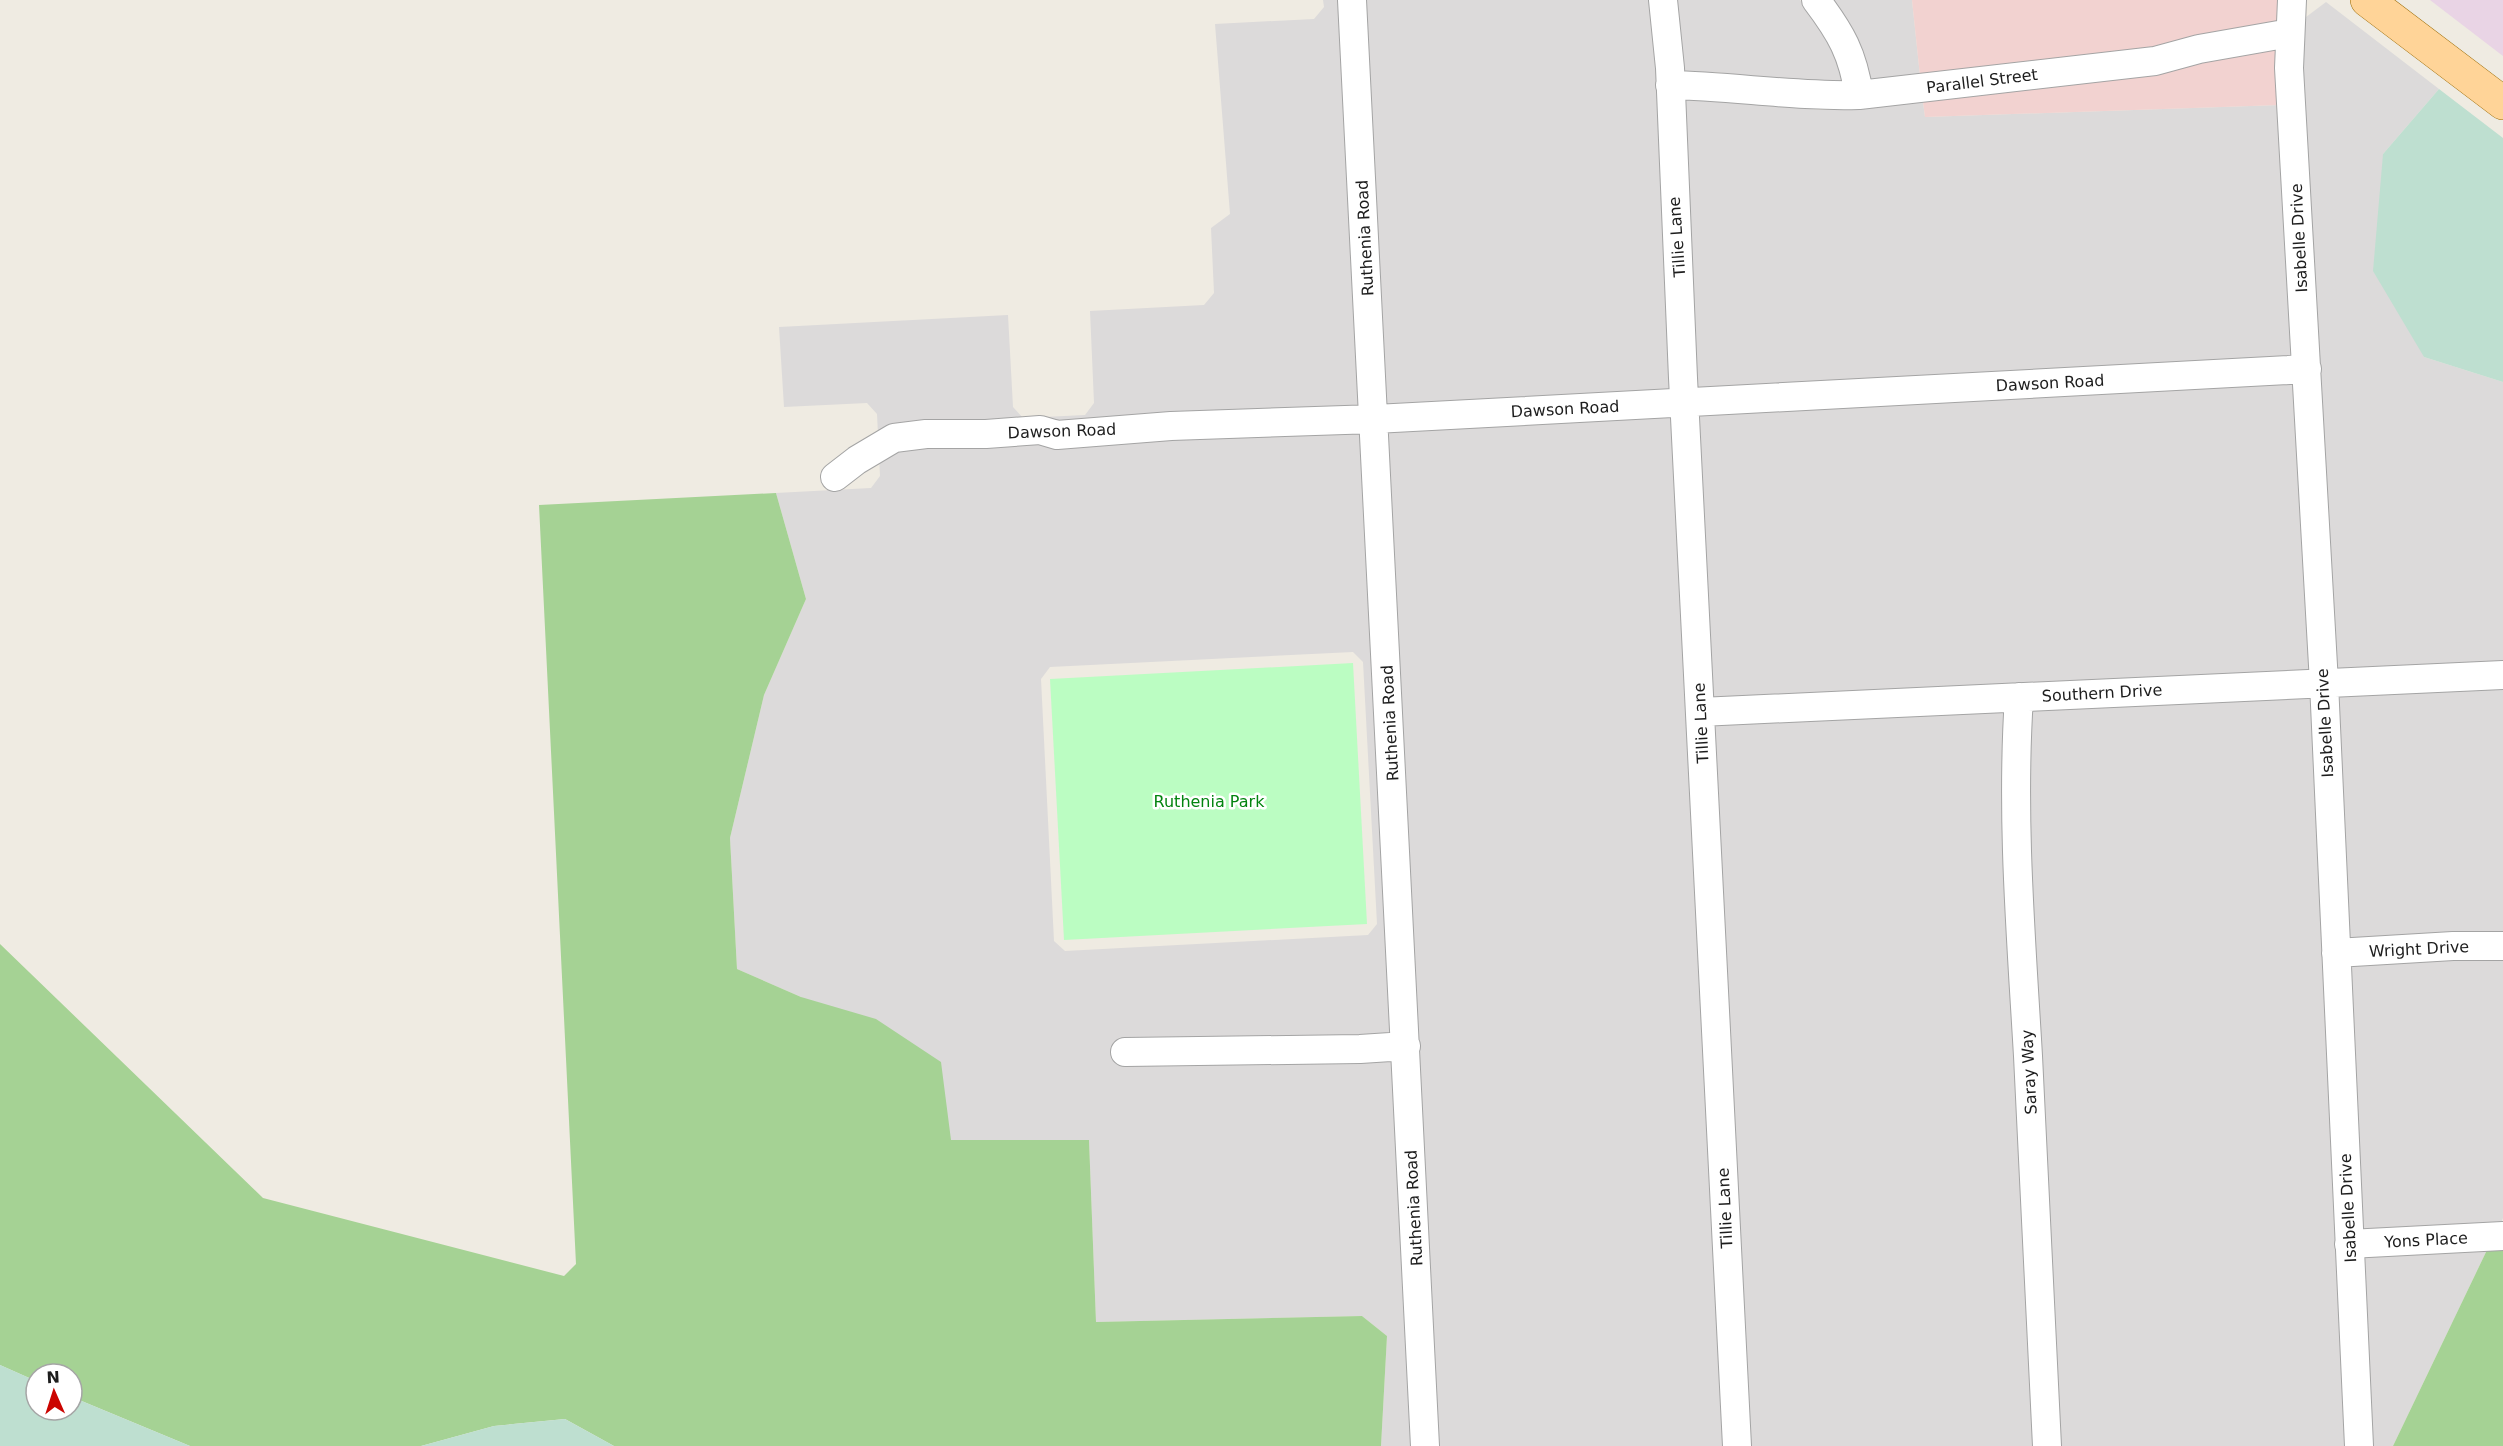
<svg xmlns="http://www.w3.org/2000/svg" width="2503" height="1446" viewBox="0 0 2503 1446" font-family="'DejaVu Sans',sans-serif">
  <rect width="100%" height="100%" fill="#efebe2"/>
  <path fill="#dcdada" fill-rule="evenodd" d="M 1323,0 L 1341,0 L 1362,406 L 1269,409 L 1364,432 L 1414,1446 L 1381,1446 L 1387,1336 L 1362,1316 L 1096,1322 L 1089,1140 L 951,1140 L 801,997 L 737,969 L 730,838 L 764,695 L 806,599 L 776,493 L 871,488 L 880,476 L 877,414 L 867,403 L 784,407 L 779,327 L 1008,315 L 1013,407 L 1023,418 L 1085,415 L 1094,403 L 1090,311 L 1204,305 L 1214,293 L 1211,228 L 1230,214 L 1215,24 L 1314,19 L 1324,7 ZM 1353,652 L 1363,662 L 1377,924 L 1368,935 L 1065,951 L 1054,941 L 1041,679 L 1050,667 Z
    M 1363,0 L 1651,0 L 1658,69 L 1672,390 L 1385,405 Z
    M 1674,0 L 1800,0 L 1826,33 L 1846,83 L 1823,83 L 1714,72 L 1681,72 Z
    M 1831,0 L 1912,0 L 1920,76 L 1868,81 Z
    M 2326,2 L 2439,89 L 2383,154 L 2424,357 L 2503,382 L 2503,662 L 2334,669 L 2301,68 L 2302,20 Z
    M 1682,98 L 1822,110 L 1849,110 L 1923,102 L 1925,117 L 2280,105 L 2295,356 L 1695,389 Z
    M 2296,383 L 2311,671 L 1711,698 L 1697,415 Z
    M 1674,416 L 1725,1446 L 1436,1446 L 1387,431 Z
    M 2503,688 L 2503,933 L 2346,939 L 2336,696 Z
    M 2313,697 L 2348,1446 L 2058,1446 L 2027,839 L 2030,710 Z
    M 2007,711 L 2036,1446 L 1748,1446 L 1712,725 Z
    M 2453,959 L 2503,960 L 2503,1218 L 2501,1223 L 2360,1231 L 2348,966 Z
    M 2487,1250 L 2393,1446 L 2371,1446 L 2361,1257 Z"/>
  <path fill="#f2d2d0" d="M 1912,0 L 2281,0 L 2279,22 L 2153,48 L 1920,76 Z
    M 2278,49 L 2280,105 L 1925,117 L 1923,102 L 2157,74 L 2201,62 Z"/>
  <path fill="#e9d4e5" d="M 2430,0 L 2503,0 L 2503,56 Z"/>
  <path fill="#a5d294" d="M 776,493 L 806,599 L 764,695 L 730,838 L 737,969 L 801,997 L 876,1019 L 941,1062 L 951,1140 L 1089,1140 L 1096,1322 L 1362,1316 L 1387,1336 L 1381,1446 L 614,1446 L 565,1419 L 494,1426 L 421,1446 L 190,1446 L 72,1397 L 72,1374 L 36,1374 L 36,1381 L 0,1365 L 0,944 L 263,1198 L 564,1276 L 576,1264 L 539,505 Z
    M 2503,1249 L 2503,1446 L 2393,1446 L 2487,1250 Z"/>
  <path fill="#bedfd0" d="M 2439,89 L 2503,138 L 2503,382 L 2424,357 L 2373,271 L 2383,154 Z
    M 0,1365 L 36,1381 L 36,1410 L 72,1410 L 72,1397 L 190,1446 L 0,1446 Z
    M 565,1419 L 614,1446 L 421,1446 L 494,1426 Z"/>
  <path fill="#bbfdc2" d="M 1353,663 L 1367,924 L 1064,940 L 1050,679 Z"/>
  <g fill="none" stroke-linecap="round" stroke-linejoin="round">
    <g stroke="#a4a4a4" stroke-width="30">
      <path id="minor" d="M 1352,0 L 1425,1446
        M 1663,0 L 1670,68 L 1683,378 L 1737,1446
        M 1816,0 C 1841,33 1853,54 1859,95
        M 2292,0 L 2289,68 L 2324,683 L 2359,1446
        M 1670,85 C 1733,86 1796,97 1859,95 L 2155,61 L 2199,49 L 2290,33
        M 835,477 L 857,460 L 894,438 L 926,434 L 986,434 L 1040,430 L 1057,435 L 1171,426 L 1375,419 L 2307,369
        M 2019,697 C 2011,817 2021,936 2028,1056 C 2035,1186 2041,1316 2047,1446
        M 1700,712 L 2503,675
        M 2336,953 L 2453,946 L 2503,946
        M 1125,1052 L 1360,1049 L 1406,1046
        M 2349,1244 L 2503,1236"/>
    </g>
    <g stroke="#976800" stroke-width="34">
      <path id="major" d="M 2367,0 L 2503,103"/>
    </g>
    <use href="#minor" stroke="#fff" stroke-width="28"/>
    <use href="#major" stroke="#ffd498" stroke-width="33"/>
  </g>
  <g text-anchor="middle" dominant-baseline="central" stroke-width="5" stroke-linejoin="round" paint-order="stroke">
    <g font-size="16" fill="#1d1d1d" stroke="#fff">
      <text transform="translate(1982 81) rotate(-7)">Parallel Street</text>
      <text transform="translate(1677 237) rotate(-94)">Tillie Lane</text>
      <text transform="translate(1365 238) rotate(-93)">Ruthenia Road</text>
      <text transform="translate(2299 238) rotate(-93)">Isabelle Drive</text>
      <text transform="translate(2050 383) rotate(-3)">Dawson Road</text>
      <text transform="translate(1565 409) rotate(-3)">Dawson Road</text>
      <text transform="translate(1062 431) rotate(-2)">Dawson Road</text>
      <text transform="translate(2102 693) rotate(-3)">Southern Drive</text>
      <text transform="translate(1390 723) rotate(-93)">Ruthenia Road</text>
      <text transform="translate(1701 723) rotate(-93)">Tillie Lane</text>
      <text transform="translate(2325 723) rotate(-93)">Isabelle Drive</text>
      <text transform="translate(2419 949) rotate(-3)">Wright Drive</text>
      <text transform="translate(2029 1072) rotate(-93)">Saray Way</text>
      <text transform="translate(1414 1208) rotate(-93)">Ruthenia Road</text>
      <text transform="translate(1725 1208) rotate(-93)">Tillie Lane</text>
      <text transform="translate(2348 1208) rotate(-93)">Isabelle Drive</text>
      <text transform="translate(2426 1240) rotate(-3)">Yons Place</text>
    </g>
    <g font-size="16" fill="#038410" stroke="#fff">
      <text x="1209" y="801">Ruthenia Park</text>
    </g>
  </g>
  <g transform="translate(54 1392) rotate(357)"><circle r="28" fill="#ffffff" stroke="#a5a5a5" stroke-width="1.5"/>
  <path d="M0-4.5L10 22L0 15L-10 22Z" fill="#cb0400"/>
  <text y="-9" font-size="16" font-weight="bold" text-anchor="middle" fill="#1d1d1d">N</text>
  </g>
</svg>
